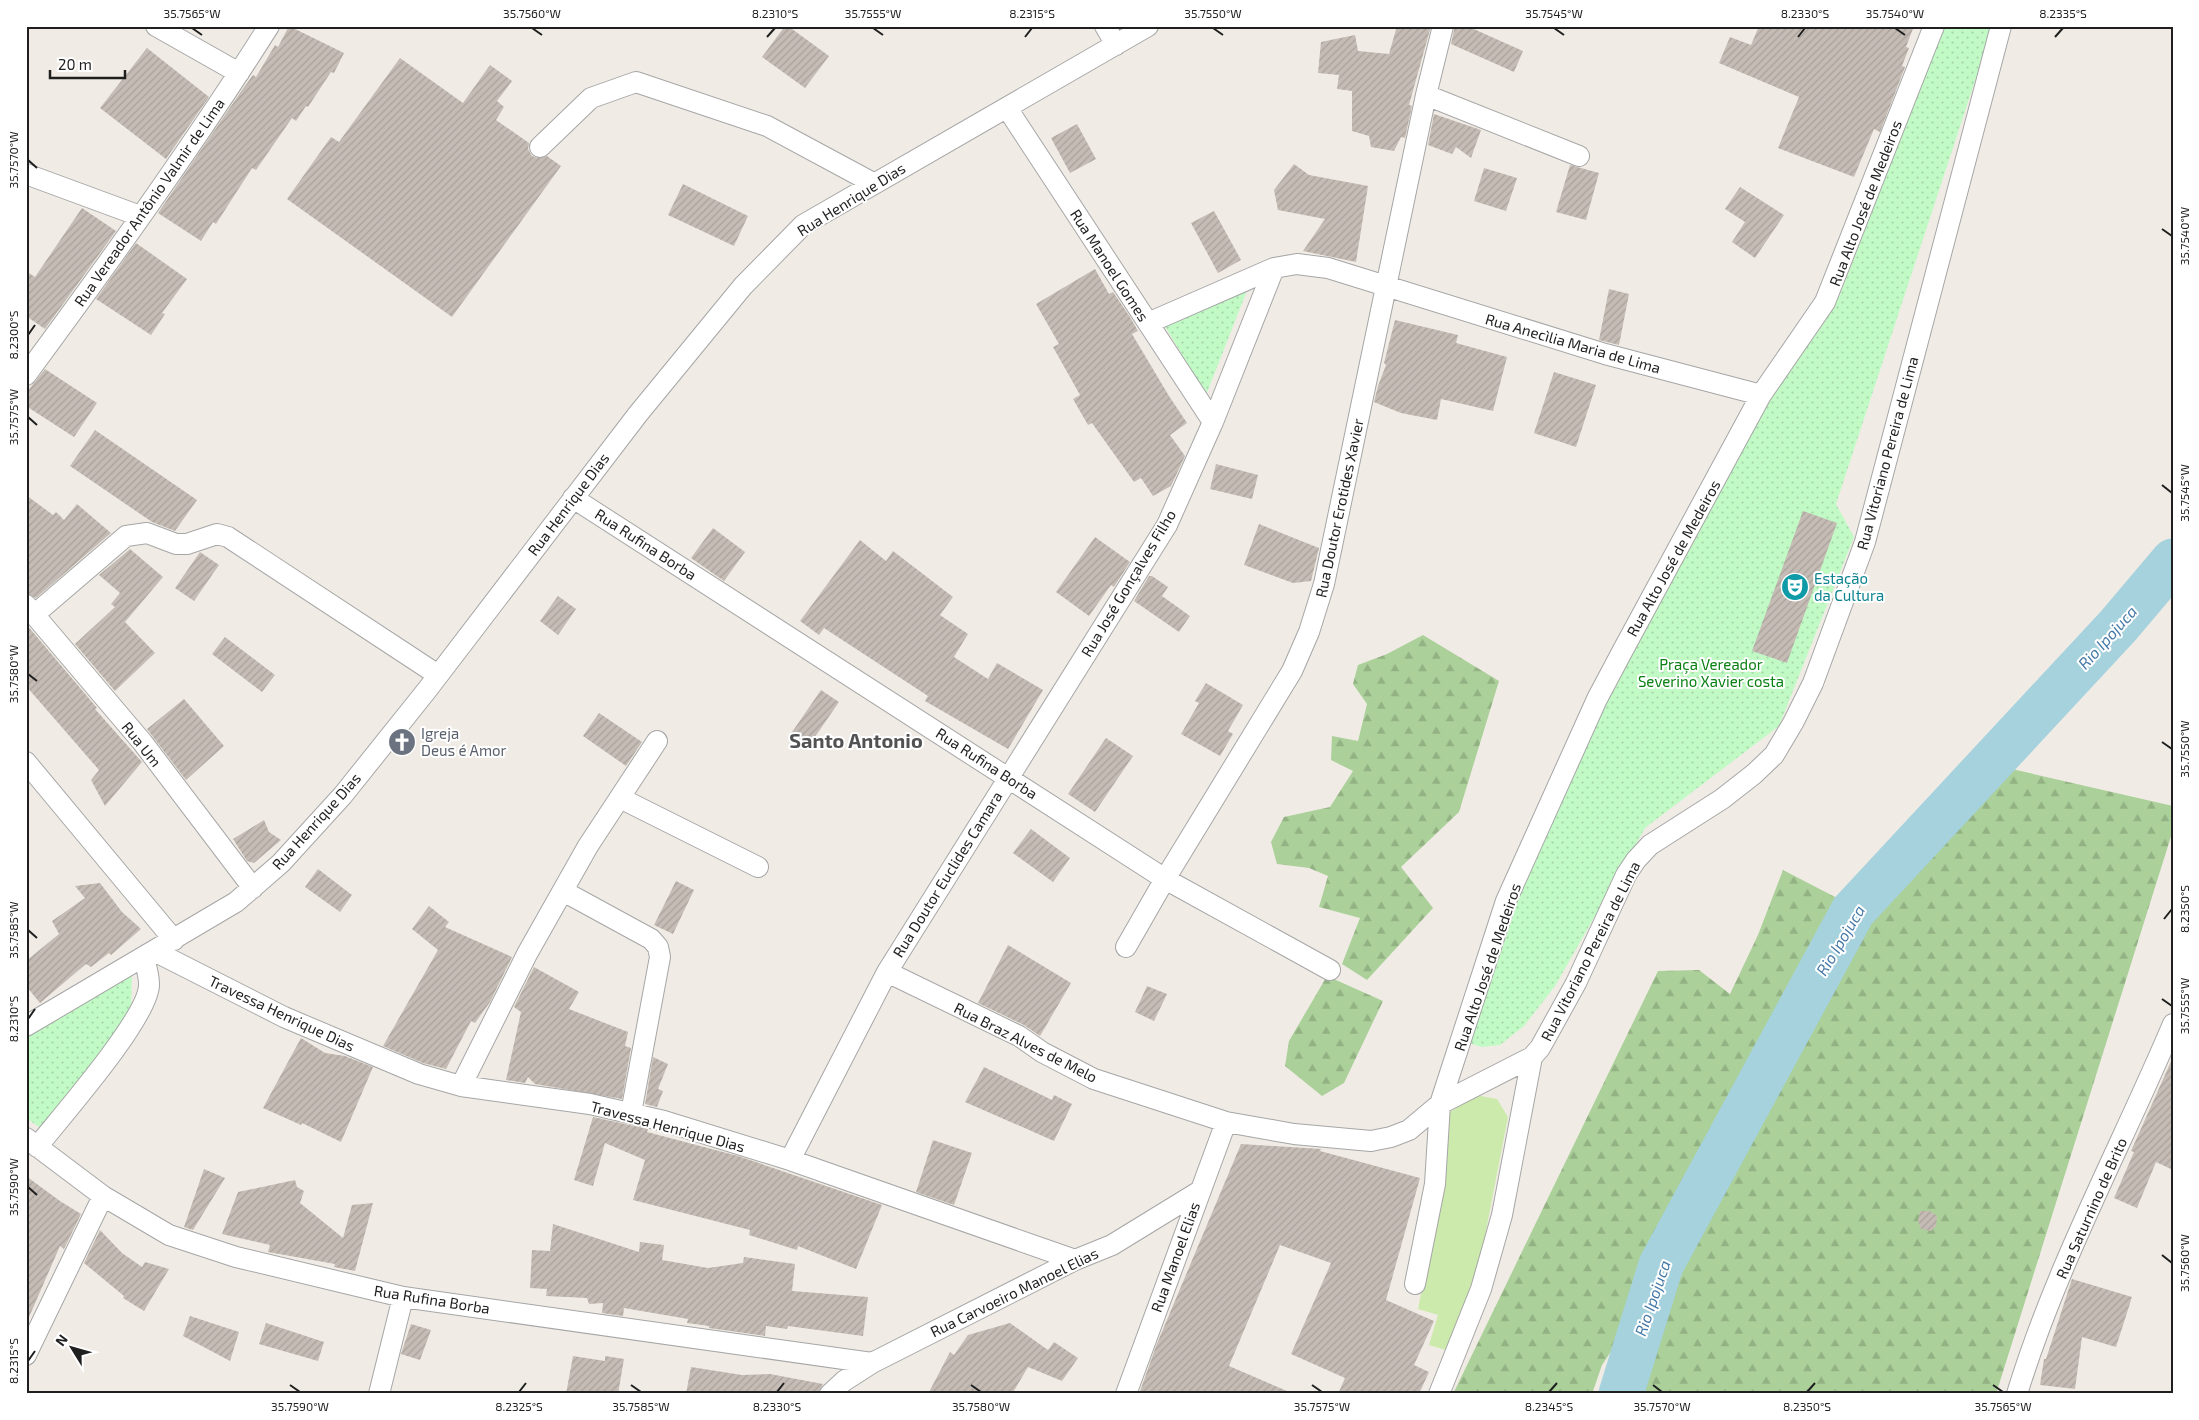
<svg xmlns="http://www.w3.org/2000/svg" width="2199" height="1420" viewBox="0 0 2199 1420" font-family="'Exo 2',sans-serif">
  <defs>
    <pattern id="forest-firs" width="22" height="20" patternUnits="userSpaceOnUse" patternTransform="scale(1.25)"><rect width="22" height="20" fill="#abd09a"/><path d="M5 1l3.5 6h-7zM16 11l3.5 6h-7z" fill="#93b284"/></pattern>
    <pattern id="park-dots" width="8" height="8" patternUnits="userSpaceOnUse" patternTransform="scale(1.25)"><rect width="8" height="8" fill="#c2fac6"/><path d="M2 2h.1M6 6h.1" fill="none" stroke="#a6d6aa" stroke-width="1.8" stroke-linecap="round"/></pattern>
    <pattern id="building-hatch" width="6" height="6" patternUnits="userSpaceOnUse" patternTransform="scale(1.25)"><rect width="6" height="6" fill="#c5bcb5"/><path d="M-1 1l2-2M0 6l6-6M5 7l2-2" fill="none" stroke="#a9a19b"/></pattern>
  </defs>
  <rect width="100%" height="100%" fill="#f0ece5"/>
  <path fill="#cbeaab" d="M 1475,1095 L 1497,1099 L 1508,1117 L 1482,1251 L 1449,1351 L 1429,1345 L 1438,1315 L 1418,1309 L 1446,1167 L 1450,1112 Z"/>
  <path fill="url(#forest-firs)" d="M 1423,635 L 1499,681 L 1459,812 L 1401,867 L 1433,908 L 1367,980 L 1342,964 L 1360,918 L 1319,907 L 1328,876 L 1309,868 L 1277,864 L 1271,842 L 1284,817 L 1330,807 L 1353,771 L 1331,760 L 1332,736 L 1358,741 L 1367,704 L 1353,684 L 1358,665 L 1387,654 Z
    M 1990,764 L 2173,806 L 2173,830 L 1996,1394 L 1624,1394 L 1636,1346 L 1801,1007 Z
    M 1783,870 L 1839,899 L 1658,1231 L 1622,1335 L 1602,1365 L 1592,1394 L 1453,1394 L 1658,971 L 1699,970 L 1730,994 L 1758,935 Z
    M 1327,976 L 1383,1001 L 1344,1083 L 1322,1096 L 1285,1066 L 1289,1041 Z"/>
  <path fill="url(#park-dots)" d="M 1943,26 L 1993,26 L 1836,504 L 1854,537 L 1779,726 L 1645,828 L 1555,986 L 1524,1026 L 1500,1045 L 1482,1047 L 1462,1041 L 1467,1023 L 1605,692 L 1770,395 L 1840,295 Z
    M 1250,283 L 1206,395 L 1163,323 Z
    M 132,970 L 131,1014 L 42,1129 L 26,1118 L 26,1031 Z"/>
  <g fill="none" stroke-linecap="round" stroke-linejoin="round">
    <path stroke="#a6d2de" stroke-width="45" d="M 1621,1394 L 1661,1265 L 1853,911 L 2118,626 L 2173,561"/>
  </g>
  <path fill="url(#building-hatch)" d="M 289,26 L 344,53 L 334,73 L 331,72 L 308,107 L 306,106 L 296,121 L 292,118 L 256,170 L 252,168 L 216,224 L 213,222 L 201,241 L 158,213 L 242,90 L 253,75 L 256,77 L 275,45 L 278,47 Z
    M 785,26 L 788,26 L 829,56 L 805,88 L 762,57 Z
    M 1397,26 L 1431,26 L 1409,105 L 1412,106 L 1405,138 L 1401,137 L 1394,151 L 1371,147 L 1369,136 L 1352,131 L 1352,91 L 1337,89 L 1339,75 L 1318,73 L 1321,42 L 1355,35 L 1358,51 L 1389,54 Z
    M 1455,26 L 1467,26 L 1523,51 L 1514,72 L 1451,44 Z
    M 1759,26 L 1914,26 L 1906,47 L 1909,48 L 1902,66 L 1905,67 L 1880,132 L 1874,129 L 1854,177 L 1778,148 L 1799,97 L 1719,63 L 1730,37 L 1751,45 Z
    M 147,48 L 209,97 L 166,159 L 100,108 Z
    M 400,58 L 463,103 L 490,65 L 512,81 L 497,101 L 504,107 L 496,120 L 529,143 L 528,149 L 532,156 L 537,158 L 547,156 L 561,166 L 452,317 L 287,199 L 331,137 L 339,142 Z
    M 1434,114 L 1481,130 L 1471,158 L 1456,147 L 1452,154 L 1428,145 Z
    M 1077,124 L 1096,159 L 1070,173 L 1051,138 Z
    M 1294,164 L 1309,175 L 1368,186 L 1356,262 L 1303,251 L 1325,219 L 1278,210 L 1274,190 Z
    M 1570,165 L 1599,173 L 1586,220 L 1556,212 Z
    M 1484,168 L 1517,178 L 1506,211 L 1474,201 Z
    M 683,184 L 748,216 L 734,246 L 668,215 Z
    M 1740,187 L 1784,215 L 1755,258 L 1732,242 L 1745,222 L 1725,209 Z
    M 82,208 L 116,231 L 45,329 L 26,316 L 26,271 L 35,277 Z
    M 1214,211 L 1241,260 L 1218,273 L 1191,223 Z
    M 136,243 L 187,279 L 162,313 L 165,314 L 151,335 L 96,299 Z
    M 1095,269 L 1109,294 L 1113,292 L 1130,317 L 1138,331 L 1132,334 L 1169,396 L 1187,423 L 1170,435 L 1185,456 L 1171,486 L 1153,496 L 1141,478 L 1134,482 L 1092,423 L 1088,425 L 1073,399 L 1080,395 L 1053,347 L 1059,344 L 1036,304 Z
    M 1609,289 L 1629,294 L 1619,345 L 1599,340 Z
    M 1395,320 L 1458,335 L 1456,343 L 1507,357 L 1493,411 L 1441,399 L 1437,420 L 1401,413 L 1374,402 L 1378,386 L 1386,365 L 1384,363 Z
    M 45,369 L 97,403 L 74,437 L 26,406 L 26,393 Z
    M 1554,372 L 1596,385 L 1576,447 L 1534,433 Z
    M 95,430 L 197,500 L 175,531 L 152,522 L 70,466 Z
    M 1216,464 L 1258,475 L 1252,499 L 1210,489 Z
    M 26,495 L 53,515 L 56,512 L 64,520 L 77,504 L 111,533 L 36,598 L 26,593 Z
    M 1803,511 L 1837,523 L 1787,663 L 1752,651 Z
    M 1259,524 L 1319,548 L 1311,581 L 1293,583 L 1244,565 Z
    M 713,528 L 745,552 L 724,581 L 691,558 Z
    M 1095,537 L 1130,562 L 1114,587 L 1111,585 L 1089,616 L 1056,592 Z
    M 860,540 L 886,561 L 893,551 L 953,597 L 940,615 L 968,634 L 954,657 L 988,679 L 997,663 L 1043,690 L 1008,749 L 925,701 L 928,696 L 824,628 L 819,635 L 800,621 Z
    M 130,549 L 163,577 L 125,622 L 155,653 L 115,691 L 75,644 L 115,607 L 111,604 L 120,593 L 99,575 Z
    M 200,552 L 219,565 L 194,601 L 175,588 Z
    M 1149,576 L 1152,576 L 1168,587 L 1162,596 L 1190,616 L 1179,632 L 1134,601 Z
    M 558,596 L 576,609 L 558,635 L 540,621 Z
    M 26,624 L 97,708 L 95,709 L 142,762 L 105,806 L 91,780 L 99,770 L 26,686 Z
    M 225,637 L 275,675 L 262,692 L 212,654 Z
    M 1206,683 L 1243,705 L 1228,731 L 1233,734 L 1220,756 L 1181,734 L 1199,703 L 1195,701 Z
    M 821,690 L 839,702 L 806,750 L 788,738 Z
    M 184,699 L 224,746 L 186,780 L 147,729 Z
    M 599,713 L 642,742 L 626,766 L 583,736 Z
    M 1106,738 L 1133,756 L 1095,812 L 1068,794 Z
    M 264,820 L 269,832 L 281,840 L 254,863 L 247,861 L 233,839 Z
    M 1031,829 L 1070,858 L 1053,882 L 1013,853 Z
    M 318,869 L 352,895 L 340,912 L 305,887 Z
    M 676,881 L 694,890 L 673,934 L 654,925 Z
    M 100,883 L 122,912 L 141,929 L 111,955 L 109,953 L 91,967 L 86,964 L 40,1003 L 26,986 L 26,961 L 59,934 L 52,921 L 85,898 L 75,886 Z
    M 429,906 L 449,922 L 445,927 L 512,957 L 490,1002 L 475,1023 L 471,1021 L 446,1069 L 423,1063 L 383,1046 L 438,950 L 412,929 Z
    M 1008,945 L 1071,983 L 1040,1036 L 1024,1025 L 978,1003 Z
    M 534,967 L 579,992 L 569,1009 L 628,1032 L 625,1046 L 631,1048 L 622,1099 L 535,1084 L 528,1077 L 525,1083 L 506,1080 L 521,1012 L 514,1007 Z
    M 1147,986 L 1167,994 L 1154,1021 L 1135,1012 Z
    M 301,1038 L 325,1053 L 345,1056 L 373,1067 L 341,1142 L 302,1123 L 301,1125 L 263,1108 Z
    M 653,1057 L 668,1064 L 658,1089 L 663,1091 L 657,1107 L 645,1104 Z
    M 2173,1057 L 2173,1170 L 2156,1162 L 2137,1208 L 2114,1198 L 2134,1152 L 2131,1151 Z
    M 984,1067 L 1052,1100 L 1054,1095 L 1072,1104 L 1054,1141 L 965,1102 Z
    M 593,1117 L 648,1129 L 647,1132 L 738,1156 L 882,1205 L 856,1269 L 798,1246 L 797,1250 L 749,1235 L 750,1230 L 633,1200 L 645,1160 L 605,1143 L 593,1186 L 574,1180 Z
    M 933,1140 L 972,1153 L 954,1205 L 916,1192 Z
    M 1241,1144 L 1321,1149 L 1320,1151 L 1420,1178 L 1386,1300 L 1434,1321 L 1414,1365 L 1429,1372 L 1419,1394 L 1338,1394 L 1345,1378 L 1291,1354 L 1331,1263 L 1280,1245 L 1229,1366 L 1294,1394 L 1139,1394 L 1156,1346 Z
    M 204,1169 L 225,1178 L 193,1230 L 184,1227 Z
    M 26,1176 L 60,1201 L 81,1214 L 64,1249 L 60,1246 L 26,1324 Z
    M 295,1180 L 297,1187 L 304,1191 L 300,1203 L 343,1238 L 352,1205 L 373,1203 L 355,1271 L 334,1267 L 335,1264 L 268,1252 L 270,1245 L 222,1234 L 238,1192 Z
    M 1920,1211 L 1930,1211 L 1937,1216 L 1936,1226 L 1931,1231 L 1921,1229 L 1918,1221 Z
    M 553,1224 L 639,1252 L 640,1242 L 664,1245 L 662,1260 L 708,1268 L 743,1263 L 744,1257 L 795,1264 L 792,1291 L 868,1297 L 863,1336 L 788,1326 L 787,1329 L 766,1326 L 765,1336 L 709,1328 L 709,1326 L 687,1323 L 688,1319 L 624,1308 L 623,1316 L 602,1313 L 603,1303 L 589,1304 L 587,1298 L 546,1296 L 547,1289 L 530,1288 L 532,1250 L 550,1251 Z
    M 100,1230 L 122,1253 L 142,1267 L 145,1262 L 169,1269 L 144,1311 L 123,1298 L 124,1296 L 84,1263 Z
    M 2072,1279 L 2132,1297 L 2116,1347 L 2082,1337 L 2075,1389 L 2040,1385 L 2044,1359 L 2046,1359 Z
    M 190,1316 L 239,1332 L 230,1361 L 183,1336 Z
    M 266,1323 L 324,1342 L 318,1361 L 259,1344 Z
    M 1010,1323 L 1048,1350 L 1054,1342 L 1078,1358 L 1062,1381 L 1028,1367 L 1012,1394 L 928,1394 L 950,1352 L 954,1355 L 968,1335 Z
    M 411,1324 L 431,1330 L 420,1360 L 401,1354 Z
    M 573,1356 L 605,1361 L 605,1356 L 624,1359 L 618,1394 L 566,1394 Z
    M 691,1367 L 742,1375 L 770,1374 L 823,1384 L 818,1394 L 686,1394 Z"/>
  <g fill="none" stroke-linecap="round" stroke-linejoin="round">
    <g stroke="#a6a6a6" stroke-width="22">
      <path id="minor" d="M 156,26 L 239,73
        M 1105,26 L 1116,45
        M 1426,95 L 1579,156
        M 1007,108 L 1213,422
        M 540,147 L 591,98 L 636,82 L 767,126 L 873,183
        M 26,174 L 140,216
        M 1148,323 L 1274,268 L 1297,264 L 1328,268 L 1605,354 L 1761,395
        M 26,375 C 110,261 193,146 269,26
        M 573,498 L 1165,879 L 1330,970
        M 26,605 L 143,743 L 253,888
        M 35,614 L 126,536 L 147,533 L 176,544 L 187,544 L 217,534 L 228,537 L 438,675
        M 26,762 L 174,940
        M 620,798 L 758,867
        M 563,891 L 651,939 L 658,947 L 660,957 L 631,1113
        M 1126,947 L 1165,879 L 1292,671 L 1309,632 L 1324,584 L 1426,95 L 1443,26
        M 154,951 L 284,1017 L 419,1074 L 461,1086 L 590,1104 L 664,1121 L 790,1160 L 1075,1260
        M 887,972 L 1019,1036 L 1042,1052 L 1094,1079 L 1226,1122 L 1294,1134 L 1371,1141 L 1391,1137 L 1409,1130 L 1440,1104 L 1532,1057
        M 26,1026 L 236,902 L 281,863 L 343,795 L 427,690 L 638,414 L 743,286 L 803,225 L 1148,26
        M 461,1086 L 527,954 L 588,846 L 657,741
        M 26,1138 L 103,1196 L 169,1235 L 236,1257 L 403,1297 L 872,1363
        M 37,1147 C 60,1118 150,1016 149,984 C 149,975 146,966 144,958
        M 790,1160 L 887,972 L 1167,525 L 1213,422 L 1274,268
        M 1415,1284 L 1435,1184 L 1440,1104 L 1506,901 L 1597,699 L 1623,650 L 1761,395 L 1825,302 L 1934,26
        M 26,1355 L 103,1196
        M 379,1394 L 403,1297
        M 830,1394 L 844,1381 L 872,1363 L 1075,1260 L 1112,1245 L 1200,1191
        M 1126,1394 L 1226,1122
        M 1439,1394 L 1481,1289 L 1502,1215 L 1532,1057 L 1540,1048 L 1576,983 L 1626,875 L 1636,860 L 1650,845 L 1722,799 L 1754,774 L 1774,755 L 1793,723 L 1813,683 L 1865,542 L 2001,26
        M 2017,1394 C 2056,1266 2121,1147 2173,1024"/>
    </g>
    <use href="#minor" stroke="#fff" stroke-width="20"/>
  </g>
  <path fill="none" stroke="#1f1f1f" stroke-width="2" d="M 192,28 L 202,35M 532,28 L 542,35M 873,28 L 883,35M 1213,28 L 1223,35M 1554,28 L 1564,35M 1895,28 L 1905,35M 767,37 L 775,28M 1025,37 L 1032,28M 1798,37 L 1805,28M 2055,37 L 2063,28M 28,160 L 37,168M 2162,229 L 2172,236M 28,335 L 35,325M 28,417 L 37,425M 2162,485 L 2172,493M 28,674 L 37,681M 2162,742 L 2172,749M 2164,919 L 2172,909M 28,930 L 37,938M 2162,999 L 2172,1006M 28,1019 L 35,1009M 28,1187 L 37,1195M 2162,1255 L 2172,1263M 28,1361 L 35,1351M 290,1385 L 300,1392M 631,1385 L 641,1392M 971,1385 L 981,1392M 1312,1385 L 1322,1392M 1653,1385 L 1662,1392M 1993,1385 L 2003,1392M 519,1392 L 526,1383M 777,1392 L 784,1383M 1549,1392 L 1557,1383M 1807,1392 L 1815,1383"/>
  <defs>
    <g id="theatre-disc" transform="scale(1.4375)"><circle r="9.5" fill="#0f9aa8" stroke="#fff"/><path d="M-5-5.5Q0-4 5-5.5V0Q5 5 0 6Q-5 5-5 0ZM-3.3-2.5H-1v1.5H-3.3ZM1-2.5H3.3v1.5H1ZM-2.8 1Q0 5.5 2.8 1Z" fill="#fff"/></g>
    <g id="church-disc" transform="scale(1.4375)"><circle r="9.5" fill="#6b7280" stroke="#fff"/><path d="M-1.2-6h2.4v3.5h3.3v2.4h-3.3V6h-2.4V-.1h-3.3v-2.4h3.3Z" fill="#fff"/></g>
  </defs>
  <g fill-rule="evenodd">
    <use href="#theatre-disc" x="1795" y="587"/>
    <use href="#church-disc" x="402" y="742"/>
  </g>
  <g text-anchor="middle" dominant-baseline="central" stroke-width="4" stroke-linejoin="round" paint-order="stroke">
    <g font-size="15" fill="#1f1f1f" stroke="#fff">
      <text transform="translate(851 199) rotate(-32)">Rua Henrique Dias</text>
      <text transform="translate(149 202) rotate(-55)">Rua Vereador Antônio Valmir de Lima</text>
      <text transform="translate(1865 203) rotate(-69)">Rua Alto José de Medeiros</text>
      <text transform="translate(1110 265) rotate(57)">Rua Manoel Gomes</text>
      <text transform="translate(1573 343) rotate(16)">Rua Anecìlia Maria de Lima</text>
      <text transform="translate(1887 453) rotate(-75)">Rua Vitoriano Pereira de Lima</text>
      <text transform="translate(568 504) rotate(-53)">Rua Henrique Dias</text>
      <text transform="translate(1339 508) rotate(-78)">Rua Doutor Erotides Xavier</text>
      <text transform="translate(646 544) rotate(33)">Rua Rufina Borba</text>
      <text transform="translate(1673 558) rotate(-61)">Rua Alto José de Medeiros</text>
      <text transform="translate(1128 583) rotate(-59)">Rua José Gonçalves Filho</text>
      <text transform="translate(142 744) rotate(51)">Rua Um</text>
      <text transform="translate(987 763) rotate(33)">Rua Rufina Borba</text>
      <text transform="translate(316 821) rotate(-48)">Rua Henrique Dias</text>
      <text transform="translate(947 874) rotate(-58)">Rua Doutor Euclides Camara</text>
      <text transform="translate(1590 951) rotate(-63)">Rua Vitoriano Pereira de Lima</text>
      <text transform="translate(1487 967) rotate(-71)">Rua Alto José de Medeiros</text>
      <text transform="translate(282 1013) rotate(25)">Travessa Henrique Dias</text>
      <text transform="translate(1026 1042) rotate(27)">Rua Braz Alves de Melo</text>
      <text transform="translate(668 1126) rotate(15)">Travessa Henrique Dias</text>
      <text transform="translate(2091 1208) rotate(-66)">Rua Saturnino de Brito</text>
      <text transform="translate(1175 1257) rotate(-70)">Rua Manoel Elias</text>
      <text transform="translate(1014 1292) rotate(-26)">Rua Carvoeiro Manoel Elias</text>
      <text transform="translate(432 1299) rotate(9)">Rua Rufina Borba</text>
    </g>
    <g font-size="15" fill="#0d838f" stroke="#fff" text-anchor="start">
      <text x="1814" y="578">Estação<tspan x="1814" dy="17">da Cultura</tspan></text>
    </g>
    <g font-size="15" fill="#0b8013" stroke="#fff">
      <text x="1711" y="664">Praça Vereador<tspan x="1711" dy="17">Severino Xavier costa</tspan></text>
    </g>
    <g font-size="15" fill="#5b616d" stroke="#fff" text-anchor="start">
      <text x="421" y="733">Igreja<tspan x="421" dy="17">Deus é Amor</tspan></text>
    </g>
    <g font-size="16" font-style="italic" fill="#477aa8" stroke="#fff">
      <text transform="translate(2107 637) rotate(-48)">Rio Ipojuca</text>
      <text transform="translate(1840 940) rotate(-59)">Rio Ipojuca</text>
      <text transform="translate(1652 1298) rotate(-71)">Rio Ipojuca</text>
    </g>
    <g font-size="20" font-weight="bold" fill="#525252" stroke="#fff">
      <text x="856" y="740">Santo Antonio</text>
    </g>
  </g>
  <rect width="2199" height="1420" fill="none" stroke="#ffffff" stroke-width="55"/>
  <g transform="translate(72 1348) rotate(307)" stroke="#ffffff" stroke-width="4" paint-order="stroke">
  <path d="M0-4L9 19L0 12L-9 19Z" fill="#1f1f1f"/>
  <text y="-8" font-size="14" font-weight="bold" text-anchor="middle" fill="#1f1f1f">N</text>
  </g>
  <path d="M50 70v8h75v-8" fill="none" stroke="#1f1f1f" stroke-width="2.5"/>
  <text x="58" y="70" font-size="15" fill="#1f1f1f" stroke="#ffffff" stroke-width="4" paint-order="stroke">20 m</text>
  <rect x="28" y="28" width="2144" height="1364" fill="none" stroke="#1f1f1f" stroke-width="2"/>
  <g font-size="12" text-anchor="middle" fill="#1f1f1f">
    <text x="192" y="18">35.7565°W</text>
    <text x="532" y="18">35.7560°W</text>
    <text x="775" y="18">8.2310°S</text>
    <text x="873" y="18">35.7555°W</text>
    <text x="1032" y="18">8.2315°S</text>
    <text x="1213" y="18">35.7550°W</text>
    <text x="1554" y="18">35.7545°W</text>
    <text x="1805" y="18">8.2330°S</text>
    <text x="1895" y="18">35.7540°W</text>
    <text x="2063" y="18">8.2335°S</text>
    <text transform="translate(14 160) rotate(-90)" y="4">35.7570°W</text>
    <text transform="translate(2185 236) rotate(-90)" y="4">35.7540°W</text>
    <text transform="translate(14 335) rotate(-90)" y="4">8.2300°S</text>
    <text transform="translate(14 417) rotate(-90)" y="4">35.7575°W</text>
    <text transform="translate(2185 493) rotate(-90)" y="4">35.7545°W</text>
    <text transform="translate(14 674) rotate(-90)" y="4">35.7580°W</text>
    <text transform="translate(2185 749) rotate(-90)" y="4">35.7550°W</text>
    <text transform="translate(2185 909) rotate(-90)" y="4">8.2350°S</text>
    <text transform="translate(14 930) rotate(-90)" y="4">35.7585°W</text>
    <text transform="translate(2185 1006) rotate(-90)" y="4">35.7555°W</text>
    <text transform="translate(14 1019) rotate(-90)" y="4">8.2310°S</text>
    <text transform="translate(14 1187) rotate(-90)" y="4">35.7590°W</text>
    <text transform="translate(2185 1263) rotate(-90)" y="4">35.7560°W</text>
    <text transform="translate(14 1361) rotate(-90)" y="4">8.2315°S</text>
    <text x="300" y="1411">35.7590°W</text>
    <text x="519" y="1411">8.2325°S</text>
    <text x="641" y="1411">35.7585°W</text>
    <text x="777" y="1411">8.2330°S</text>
    <text x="981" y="1411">35.7580°W</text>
    <text x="1322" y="1411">35.7575°W</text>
    <text x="1549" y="1411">8.2345°S</text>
    <text x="1662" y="1411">35.7570°W</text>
    <text x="1807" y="1411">8.2350°S</text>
    <text x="2003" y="1411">35.7565°W</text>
  </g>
</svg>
